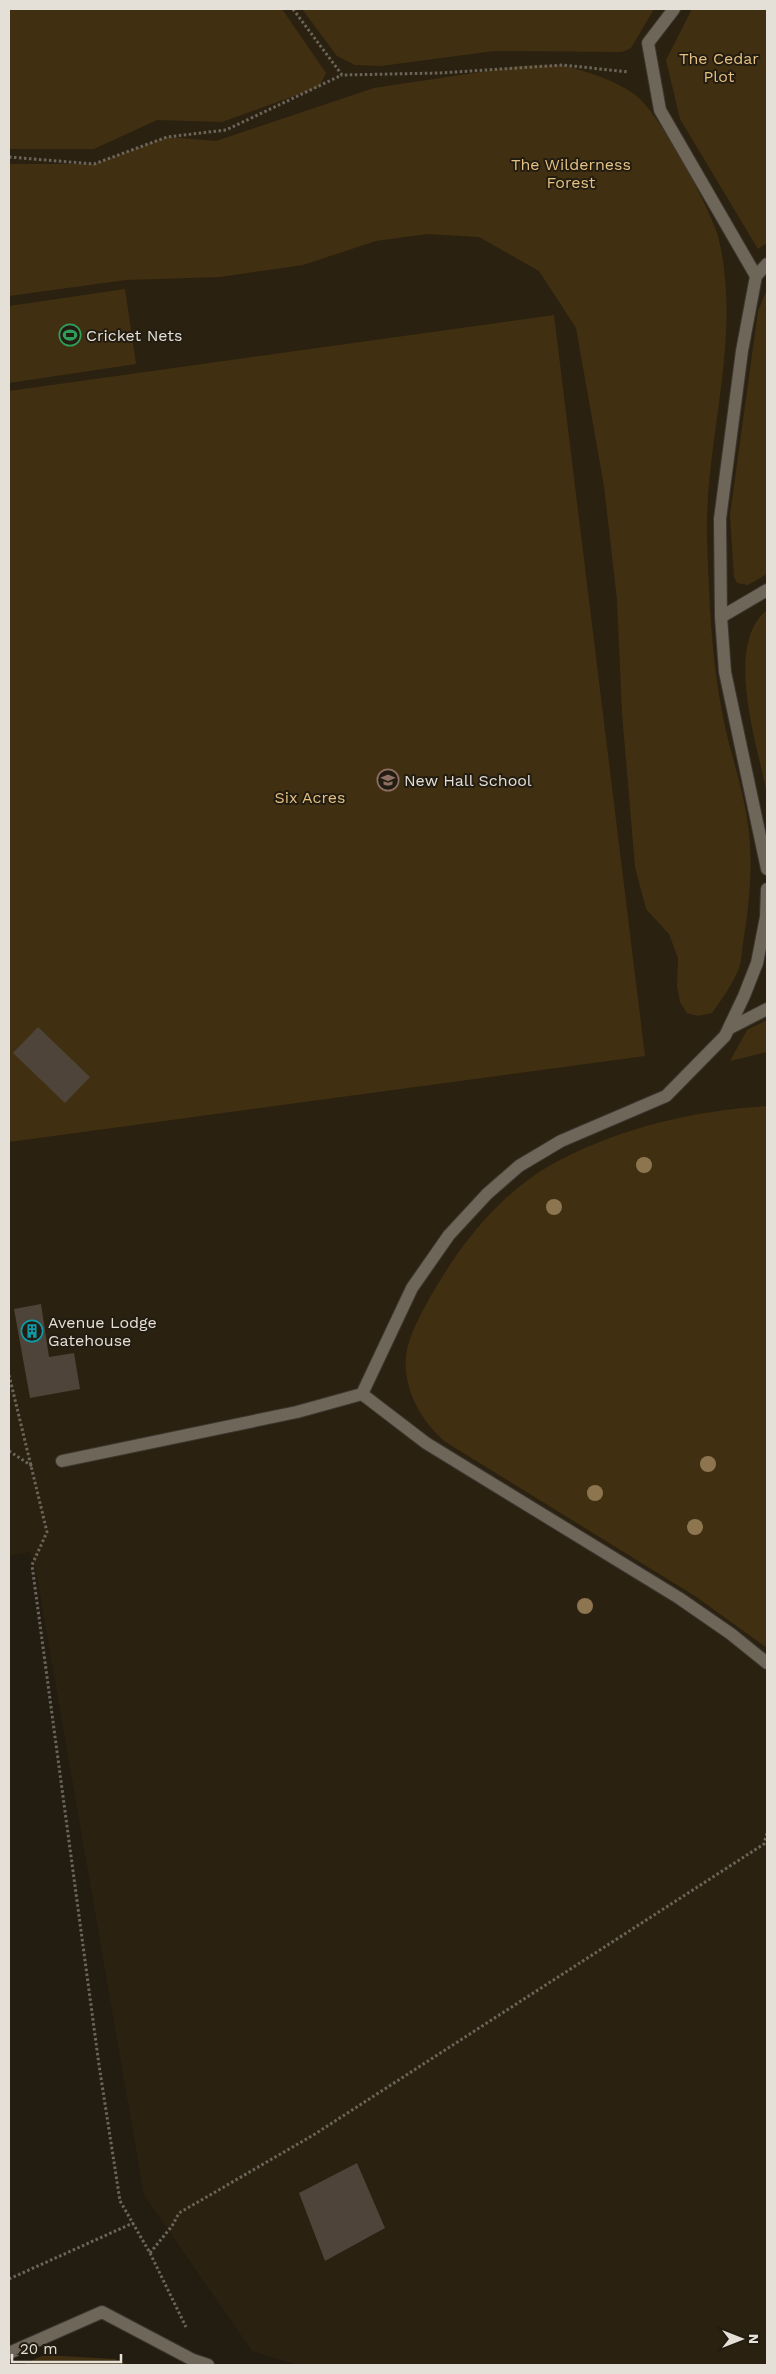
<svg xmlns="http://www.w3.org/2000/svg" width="776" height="2374" viewBox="0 0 776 2374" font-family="'Work Sans',sans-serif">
  <rect width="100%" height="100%" fill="#231c11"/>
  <path fill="#2b2110" d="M 9,9 L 767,9 L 767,2365 L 298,2365 L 252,2351 L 144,2195 L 36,1571 L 30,1552 L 9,1556 Z"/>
  <path fill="#403011" d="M 9,9 L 282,9 L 326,73 L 319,87 L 222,122 L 157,120 L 94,149 L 9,149 Z
    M 302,9 L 654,9 L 631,48 L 622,52 L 494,51 L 381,66 L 355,65 L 337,56 Z
    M 692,9 L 767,9 L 767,243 L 758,249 L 680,119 L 666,60 Z
    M 563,65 C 587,72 613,79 634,94 C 658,110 710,207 718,236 C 743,336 705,437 707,536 C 709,596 711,658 723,717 C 730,753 743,788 748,824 C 753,862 750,899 744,937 C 742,947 742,959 739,968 C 733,984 722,999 712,1013 L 698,1016 L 687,1013 L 680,1002 L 677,986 L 678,958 L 669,934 L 646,909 L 635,867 L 622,713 L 617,600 L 604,486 L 576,328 L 539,271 L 479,237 L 428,234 L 376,241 L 303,265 L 220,277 L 126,280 L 9,296 L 9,164 L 94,164 L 167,137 L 216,141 L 374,88 L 520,66 Z
    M 125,289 L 136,364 L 9,383 L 9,306 Z
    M 767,289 L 767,574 L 748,585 L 737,583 L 734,577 L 730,515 L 758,311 Z
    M 554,315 L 645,1056 L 9,1142 L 9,391 Z
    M 767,610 L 767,794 C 758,747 723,645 767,610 Z
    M 767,1020 L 767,1052 L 730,1061 L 747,1030 Z
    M 767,1106 L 767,1648 L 695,1596 L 444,1441 C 420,1419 403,1389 406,1355 C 409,1335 420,1316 429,1299 C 460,1244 502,1190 560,1160 C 623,1127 697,1110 767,1106 Z
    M 44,2355 L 115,2359 L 128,2365 L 22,2365 Z"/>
  <path fill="#4e443a" d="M 38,1027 L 90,1077 L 65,1103 L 13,1053 Z
    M 41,1304 L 49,1357 L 74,1353 L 80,1389 L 30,1398 L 14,1309 Z
    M 357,2163 L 385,2228 L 325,2261 L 299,2193 Z"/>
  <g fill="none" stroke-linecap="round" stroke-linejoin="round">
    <g stroke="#3c3730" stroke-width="14">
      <path id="service" d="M 674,9 L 648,43 L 660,110 L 756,276
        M 767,264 L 756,276 L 742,351 L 720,519 L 721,617 L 725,672 L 767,869
        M 721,617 L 767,590
        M 730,1028 L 767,1009
        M 362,1394 L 412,1288 L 449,1235 L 487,1194 L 519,1166 L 561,1141 L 666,1096 L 725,1036 L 744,996 L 757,963 L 766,917 L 767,889
        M 362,1394 L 426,1443 L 679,1598 L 731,1634 L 767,1663
        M 62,1461 L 297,1412 L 362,1394
        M 9,2353 L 102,2312 L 193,2360 L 208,2365"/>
    </g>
    <path stroke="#6b655c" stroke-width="3" stroke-dasharray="2.5 2.5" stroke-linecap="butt" d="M 293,9 L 342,75 L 440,73 L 563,65 L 628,72
      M 9,157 L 94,164 L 167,137 L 226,130 L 342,75
      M 9,1375 L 47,1532 L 32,1565 L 99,2065 L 120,2201 L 150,2253 L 186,2327
      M 9,1451 L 32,1466
      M 150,2253 L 172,2226 L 179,2213 L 315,2134 L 764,1844 L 767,1833
      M 9,2279 L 133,2223"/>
    <use href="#service" stroke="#6e6659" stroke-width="12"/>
  </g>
  <g fill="#8d764f">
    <circle cx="644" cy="1165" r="8"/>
    <circle cx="554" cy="1207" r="8"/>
    <circle cx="708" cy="1464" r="8"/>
    <circle cx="595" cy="1493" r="8"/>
    <circle cx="695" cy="1527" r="8"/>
    <circle cx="585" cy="1606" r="8"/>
  </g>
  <defs>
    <g id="stadium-ring" transform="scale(1.125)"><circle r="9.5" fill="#231c11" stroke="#2e9e5b" stroke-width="1.5"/><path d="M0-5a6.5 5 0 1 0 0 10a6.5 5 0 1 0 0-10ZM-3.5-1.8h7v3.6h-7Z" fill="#2e9e5b"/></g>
    <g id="school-ring" transform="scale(1.125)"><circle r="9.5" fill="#231c11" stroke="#8d6e63" stroke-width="1.5"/><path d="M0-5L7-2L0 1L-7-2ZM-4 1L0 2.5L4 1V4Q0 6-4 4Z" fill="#8d6e63"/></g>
    <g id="building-ring" transform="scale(1.125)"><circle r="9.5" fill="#231c11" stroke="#0f9aa8" stroke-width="1.5"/><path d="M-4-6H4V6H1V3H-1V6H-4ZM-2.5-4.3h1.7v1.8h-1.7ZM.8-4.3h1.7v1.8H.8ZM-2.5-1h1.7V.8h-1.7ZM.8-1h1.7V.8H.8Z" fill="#0f9aa8"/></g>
  </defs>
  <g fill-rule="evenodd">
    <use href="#stadium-ring" x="70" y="335"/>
    <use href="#school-ring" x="388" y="780"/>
    <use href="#building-ring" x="32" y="1331"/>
  </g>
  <g text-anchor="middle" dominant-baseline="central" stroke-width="4" stroke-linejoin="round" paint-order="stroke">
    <g font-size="16" fill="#e4c082" stroke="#231c11">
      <text x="719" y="58">The Cedar<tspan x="719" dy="18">Plot</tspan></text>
      <text x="571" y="164">The Wilderness<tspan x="571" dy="18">Forest</tspan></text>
      <text x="310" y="797">Six Acres</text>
    </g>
    <g font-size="16" fill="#e4e0d8" stroke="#231c11" text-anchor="start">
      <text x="86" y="335">Cricket Nets</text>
      <text x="404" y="780">New Hall School</text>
      <text x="48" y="1322">Avenue Lodge<tspan x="48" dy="18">Gatehouse</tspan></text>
    </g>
  </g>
  <rect width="776" height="2374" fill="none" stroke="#e4e0d8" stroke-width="20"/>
  <g transform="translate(741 2339) rotate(90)" stroke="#231c11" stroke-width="4" paint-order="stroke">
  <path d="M0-4L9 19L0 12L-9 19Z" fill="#e4e0d8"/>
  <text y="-8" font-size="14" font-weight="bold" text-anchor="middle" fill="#e4e0d8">N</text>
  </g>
  <path d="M12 2354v8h109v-8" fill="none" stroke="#e4e0d8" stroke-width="2.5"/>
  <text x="20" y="2354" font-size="15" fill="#e4e0d8" stroke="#231c11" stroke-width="4" paint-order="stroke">20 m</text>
</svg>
